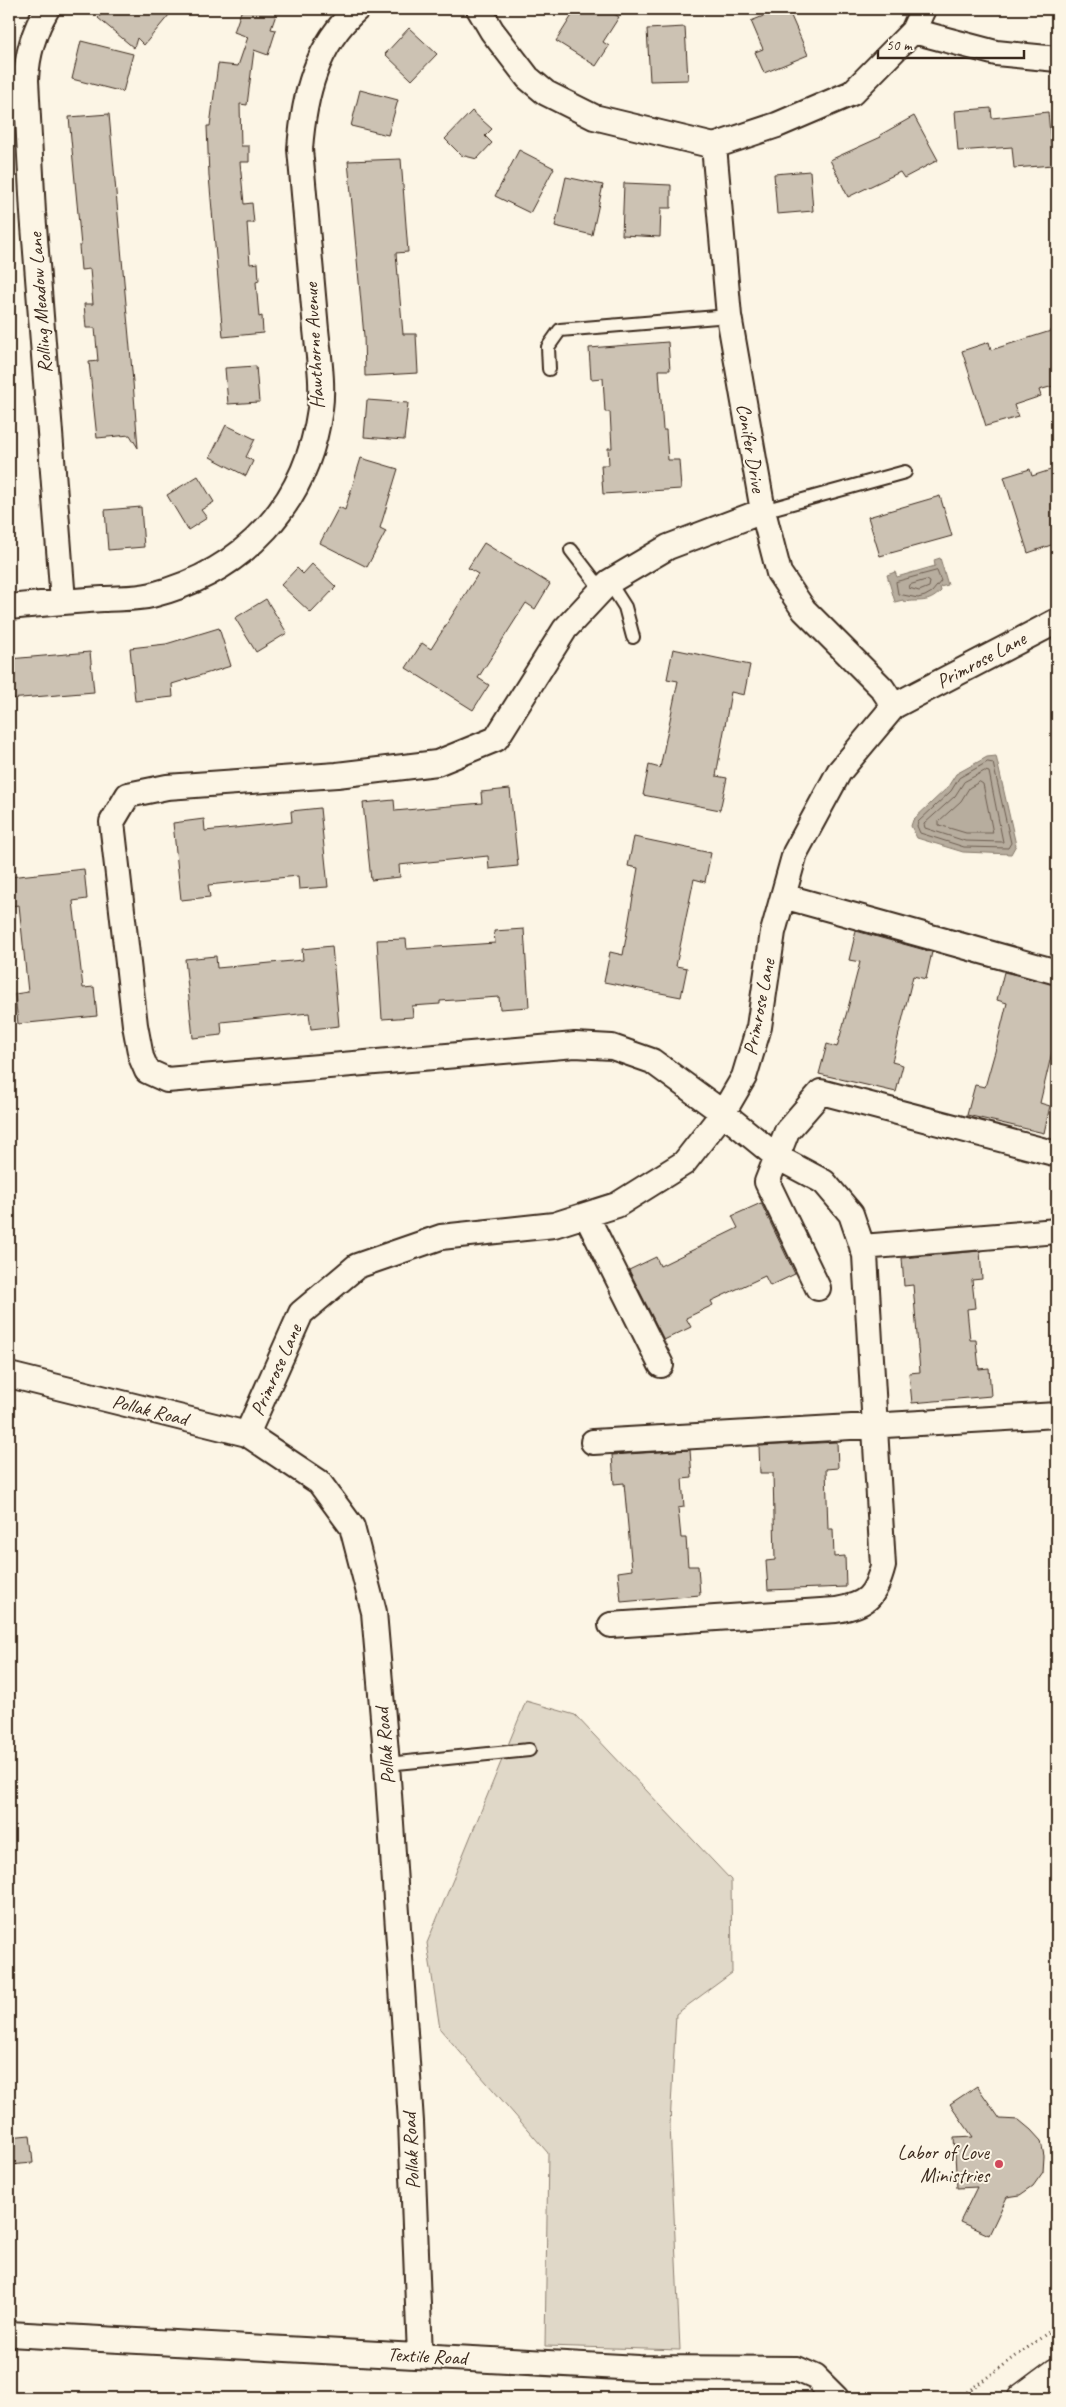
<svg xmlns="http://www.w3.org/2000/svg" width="1066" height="2407" viewBox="0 0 1066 2407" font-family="Caveat,sans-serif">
  <rect width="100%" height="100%" fill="#fcf5e5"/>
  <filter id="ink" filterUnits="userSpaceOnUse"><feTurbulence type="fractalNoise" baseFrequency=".02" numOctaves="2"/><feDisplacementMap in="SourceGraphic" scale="10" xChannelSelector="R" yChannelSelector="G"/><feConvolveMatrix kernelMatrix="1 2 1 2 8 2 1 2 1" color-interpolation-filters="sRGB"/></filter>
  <g filter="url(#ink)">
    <path fill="#e0d8c8" stroke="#8e8173" d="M 526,1701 L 575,1715 L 731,1880 L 732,1973 L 676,2014 L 670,2125 L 680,2350 L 545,2346 L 548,2153 L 440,2029 L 427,1943 Z"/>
    <path fill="#b7ad9e" stroke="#85796b" d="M 940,558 L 948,585 L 940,587 L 941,591 C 927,605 920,599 904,602 L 903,600 L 895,602 L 887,575 L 895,572 L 897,577 L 935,566 L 934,560 Z
      M 996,756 L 1016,845 L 1011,854 L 963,852 L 917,838 L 911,826 L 913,820 L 947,788 L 956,774 L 987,757 Z"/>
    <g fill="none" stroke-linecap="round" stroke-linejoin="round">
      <path stroke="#6d5e51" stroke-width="1" d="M 937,571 L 941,581 L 932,592 L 925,596 L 918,598 L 898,594 L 896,582 Z
        M 927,580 L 930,582 L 929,587 L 919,591 L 909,588 L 910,585 Z
        M 988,762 L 993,763 L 1011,843 L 1008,848 L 964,847 L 920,833 L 917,826 L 918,822 L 951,791 L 959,778 Z
        M 985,771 L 989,772 L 1003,842 L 965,841 L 925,828 L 924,824 L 955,796 L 964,782 Z
        M 980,782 L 983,784 L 993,833 L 966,833 L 939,825 L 939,821 L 961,801 L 969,788 Z"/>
    </g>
    <path fill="#ccc2b3" stroke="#3b2a1e" d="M 106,9 L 174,9 L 144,45 L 137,38 L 134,48 L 98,18 Z
      M 242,9 L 278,9 L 271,29 L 276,30 L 268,55 L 254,50 L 247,105 L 240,104 L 241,146 L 249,146 L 249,162 L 240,162 L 244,204 L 252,203 L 254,223 L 247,223 L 250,264 L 258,263 L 259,281 L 256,282 L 259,317 L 262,316 L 263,333 L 223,337 L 209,176 L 207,126 L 210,126 L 218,64 L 238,66 L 248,37 L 234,32 Z
      M 576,9 L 606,9 L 619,17 L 603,42 L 609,46 L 596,66 L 556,41 Z
      M 781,9 L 788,9 L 808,55 L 764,73 L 755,52 L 763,49 L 751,21 Z
      M 685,27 L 688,80 L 650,81 L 647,29 Z
      M 409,28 L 437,54 L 412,80 L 385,54 Z
      M 81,41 L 133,54 L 123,92 L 72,79 Z
      M 360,90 L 398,100 L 388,135 L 351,126 Z
      M 991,108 L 992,118 L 1048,112 L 1053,165 L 1014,168 L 1012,147 L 958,151 L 955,111 Z
      M 472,111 L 492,129 L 485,136 L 492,143 L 477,159 L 461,155 L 445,139 Z
      M 109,114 L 133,382 L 138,448 L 130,435 L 97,438 L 89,362 L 98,361 L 95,328 L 86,328 L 84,304 L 93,304 L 90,269 L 81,270 L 79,246 L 81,246 L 69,117 Z
      M 914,116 L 938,160 L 904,178 L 900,172 L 848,197 L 830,160 L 881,137 L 880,135 Z
      M 519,150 L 554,168 L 530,213 L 495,196 Z
      M 401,159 L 408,252 L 396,253 L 403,334 L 416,334 L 418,373 L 365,376 L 364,336 L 348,161 Z
      M 810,171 L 813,211 L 777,214 L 774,174 Z
      M 566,177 L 603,185 L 592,235 L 555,226 Z
      M 624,183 L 671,185 L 671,208 L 661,208 L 660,237 L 622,235 Z
      M 1057,329 L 1057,385 L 1039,390 L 1041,396 L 1014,405 L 1018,417 L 986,426 L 962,351 L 989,342 L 991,350 Z
      M 668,342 L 670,370 L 659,370 L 663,430 L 666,430 L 668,460 L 679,460 L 681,489 L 603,494 L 601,465 L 609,465 L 608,448 L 612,448 L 610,412 L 605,412 L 603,378 L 591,379 L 589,348 Z
      M 256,366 L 259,402 L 228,404 L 225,368 Z
      M 367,400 L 408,403 L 404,440 L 364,437 Z
      M 226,425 L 255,439 L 246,457 L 253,461 L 246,476 L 210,457 Z
      M 361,458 L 398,469 L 380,528 L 386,531 L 367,567 L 320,543 L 339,507 L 345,510 Z
      M 1057,468 L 1057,543 L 1028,553 L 1004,477 L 1030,469 L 1032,476 Z
      M 198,476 L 214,502 L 201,510 L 207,518 L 188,530 L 167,495 Z
      M 940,496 L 952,536 L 880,556 L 868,517 Z
      M 141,507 L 144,547 L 108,550 L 105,510 Z
      M 484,543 L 550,584 L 535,609 L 526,603 L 478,678 L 489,685 L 473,710 L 406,668 L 422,643 L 431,649 L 478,574 L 468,568 Z
      M 312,564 L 336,587 L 311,613 L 281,585 L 297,568 L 303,574 Z
      M 266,599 L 287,633 L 256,652 L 235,618 Z
      M 219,628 L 231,666 L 172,684 L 173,697 L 135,701 L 130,648 L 166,644 Z
      M 673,649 L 750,665 L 744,695 L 731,692 L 716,776 L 727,778 L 720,810 L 643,795 L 649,765 L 660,768 L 678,681 L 667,679 Z
      M 90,652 L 94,692 L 9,699 L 9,659 Z
      M 510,789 L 518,866 L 489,869 L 488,856 L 399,865 L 400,877 L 371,880 L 363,803 L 394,800 L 395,811 L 482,803 L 481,792 Z
      M 320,808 L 328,887 L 299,889 L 298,876 L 208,885 L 210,897 L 181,900 L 173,823 L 204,819 L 205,831 L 292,822 L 291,811 Z
      M 634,837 L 711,853 L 705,882 L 694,879 L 676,966 L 687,968 L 681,997 L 604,982 L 610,952 L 623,955 L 638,868 L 628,866 Z
      M 84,869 L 87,899 L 73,901 L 83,988 L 94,987 L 97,1016 L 18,1024 L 15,994 L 28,992 L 19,905 L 9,906 L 9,877 Z
      M 524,929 L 529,1007 L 500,1009 L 499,997 L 440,1001 L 440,1004 L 412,1006 L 413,1017 L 382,1019 L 377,940 L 406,939 L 407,949 L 495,943 L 494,931 Z
      M 856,931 L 932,952 L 926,979 L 913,976 L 892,1062 L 903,1065 L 896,1092 L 819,1074 L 827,1044 L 837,1047 L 848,1008 L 860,962 L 849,960 Z
      M 332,946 L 339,1026 L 311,1029 L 309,1013 L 221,1022 L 222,1035 L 193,1038 L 185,959 L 216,956 L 217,968 L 303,960 L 302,949 Z
      M 1004,972 L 1057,985 L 1057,1031 L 1040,1103 L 1050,1106 L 1044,1133 L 967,1115 L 975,1085 L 985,1087 L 996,1048 L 1007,1003 L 997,1000 Z
      M 761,1203 L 795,1274 L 770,1286 L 765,1276 L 711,1301 L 713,1305 L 686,1318 L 691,1327 L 664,1340 L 629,1270 L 656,1257 L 660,1266 L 738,1228 L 732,1216 Z
      M 980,1251 L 982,1279 L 972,1280 L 975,1308 L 967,1309 L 970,1340 L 976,1340 L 979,1369 L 989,1368 L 991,1396 L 912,1403 L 909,1373 L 920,1372 L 913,1285 L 904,1286 L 902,1258 Z
      M 837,1442 L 838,1468 L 826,1469 L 828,1529 L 833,1529 L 834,1557 L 845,1556 L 846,1587 L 768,1590 L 766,1561 L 775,1560 L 773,1473 L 760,1473 L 759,1446 Z
      M 690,1450 L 692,1478 L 682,1479 L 684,1507 L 678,1508 L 681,1538 L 686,1538 L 688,1566 L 698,1566 L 700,1595 L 621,1602 L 618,1572 L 632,1570 L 624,1483 L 614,1484 L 612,1455 Z
      M 977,2086 L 1000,2119 L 1019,2120 L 1031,2130 L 1041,2141 L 1044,2156 L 1043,2172 L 1033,2186 L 1020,2195 L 1007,2197 L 989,2235 L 960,2222 L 977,2187 L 957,2188 L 954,2138 L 973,2137 L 950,2104 Z
      M 30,2135 L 33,2163 L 9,2165 L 9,2137 Z"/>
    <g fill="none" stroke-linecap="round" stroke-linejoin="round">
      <g stroke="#3b2a1e" stroke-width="16">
        <path id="service" d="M 549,369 L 548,347 L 560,330 L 729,316
          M 763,511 L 905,472
          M 571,550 L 601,589
          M 609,582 L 625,607 L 633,637
          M 387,1764 L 529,1750"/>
      </g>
      <g stroke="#3b2a1e" stroke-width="28">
        <path id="minor" d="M 47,9 C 34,31 27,55 26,80 L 33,213 L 63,601
          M 479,9 L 492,31 L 528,78 L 546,93 L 594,117 L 714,146 L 777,125 L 852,93 L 913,31 L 923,9
          M 913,31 L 996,53 L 1057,59
          M 714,146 L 729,316 L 763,511 L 779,573 L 804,610 L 882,688 L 894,706
          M 9,607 C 40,604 71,601 103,599 C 118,598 137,599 152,595 C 245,571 307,504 320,409 C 324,380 317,347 315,318 C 310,262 305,205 300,149 C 304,96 316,45 357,9
          M 783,896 L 1057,972
          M 586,1215 L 661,1365
          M 862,1247 L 1057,1231
          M 818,1288 L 767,1182 L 787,1131 L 821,1092 L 1057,1154
          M 9,1375 L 247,1434 L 319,1482 L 352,1527 L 374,1612 L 387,1764 L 411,2122 L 420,2356
          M 247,1434 L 301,1313 L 357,1266 L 441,1237 L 554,1225 L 617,1205 L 684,1163 L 723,1113 L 744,1077 L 759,1027 L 773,932 L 795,853 L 839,772 L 894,706 L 1057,621
          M 593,1442 L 1057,1415
          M 611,1625 L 836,1610 C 867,1605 875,1597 883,1566 L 865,1255 L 851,1214 L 824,1182 L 777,1157 L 723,1113 L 652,1061 L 612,1047 L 575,1045 L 167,1080 L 147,1071 L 141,1057 L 135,1025 L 112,822 L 128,795 L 167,787 L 337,775 L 437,763 L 496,739 L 565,629 L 609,582 L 668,547 L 763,511
          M 9,2334 L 639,2368 L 797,2369 L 815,2377 L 836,2398"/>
      </g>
      <g stroke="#3b2a1e" stroke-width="31">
        <path id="trunk" d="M 1022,2398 L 1057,2372"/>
      </g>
      <path stroke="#3b2a1e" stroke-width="3" stroke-dasharray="1 4" stroke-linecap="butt" d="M 959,2398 L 1057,2326"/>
      <use href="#service" stroke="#fcf5e5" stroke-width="12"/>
      <use href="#minor" stroke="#fcf5e5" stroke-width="24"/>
      <use href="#trunk" stroke="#fcf5e5" stroke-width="28"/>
    </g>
  </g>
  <circle fill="#d1495b" stroke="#fcf5e5" stroke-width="2" cx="999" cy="2164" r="5"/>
  <g text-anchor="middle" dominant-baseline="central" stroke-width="4" stroke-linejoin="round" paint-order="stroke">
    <g font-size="20" fill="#3b2a1e" stroke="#fcf5e5">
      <text transform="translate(40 303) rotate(-94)">Rolling Meadow Lane</text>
      <text transform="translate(314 346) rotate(-93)">Hawthorne Avenue</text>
      <text transform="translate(751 448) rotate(80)">Conifer Drive</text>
      <text transform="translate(981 660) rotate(-28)">Primrose Lane</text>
      <text transform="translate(759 1007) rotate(-79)">Primrose Lane</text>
      <text transform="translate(276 1370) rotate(-66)">Primrose Lane</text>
      <text transform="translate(150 1410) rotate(14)">Pollak Road</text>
      <text transform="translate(385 1746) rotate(-95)">Pollak Road</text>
      <text transform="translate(411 2151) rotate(-93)">Pollak Road</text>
      <text transform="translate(427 2356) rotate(3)">Textile Road</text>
    </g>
    <g font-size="20" fill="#3b2a1e" stroke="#fcf5e5" text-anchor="end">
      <text x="989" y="2152">Labor of Love<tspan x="989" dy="23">Ministries</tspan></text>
    </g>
  </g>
  <rect width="1066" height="2407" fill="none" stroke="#fcf5e5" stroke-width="30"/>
  <rect x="15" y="15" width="1036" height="2377" fill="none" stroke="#3b2a1e" stroke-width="2" filter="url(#ink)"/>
  <path d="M878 50v8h146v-8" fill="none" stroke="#3b2a1e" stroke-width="2.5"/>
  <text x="886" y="50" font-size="15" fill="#3b2a1e" stroke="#fcf5e5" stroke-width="4" paint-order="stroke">50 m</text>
</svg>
